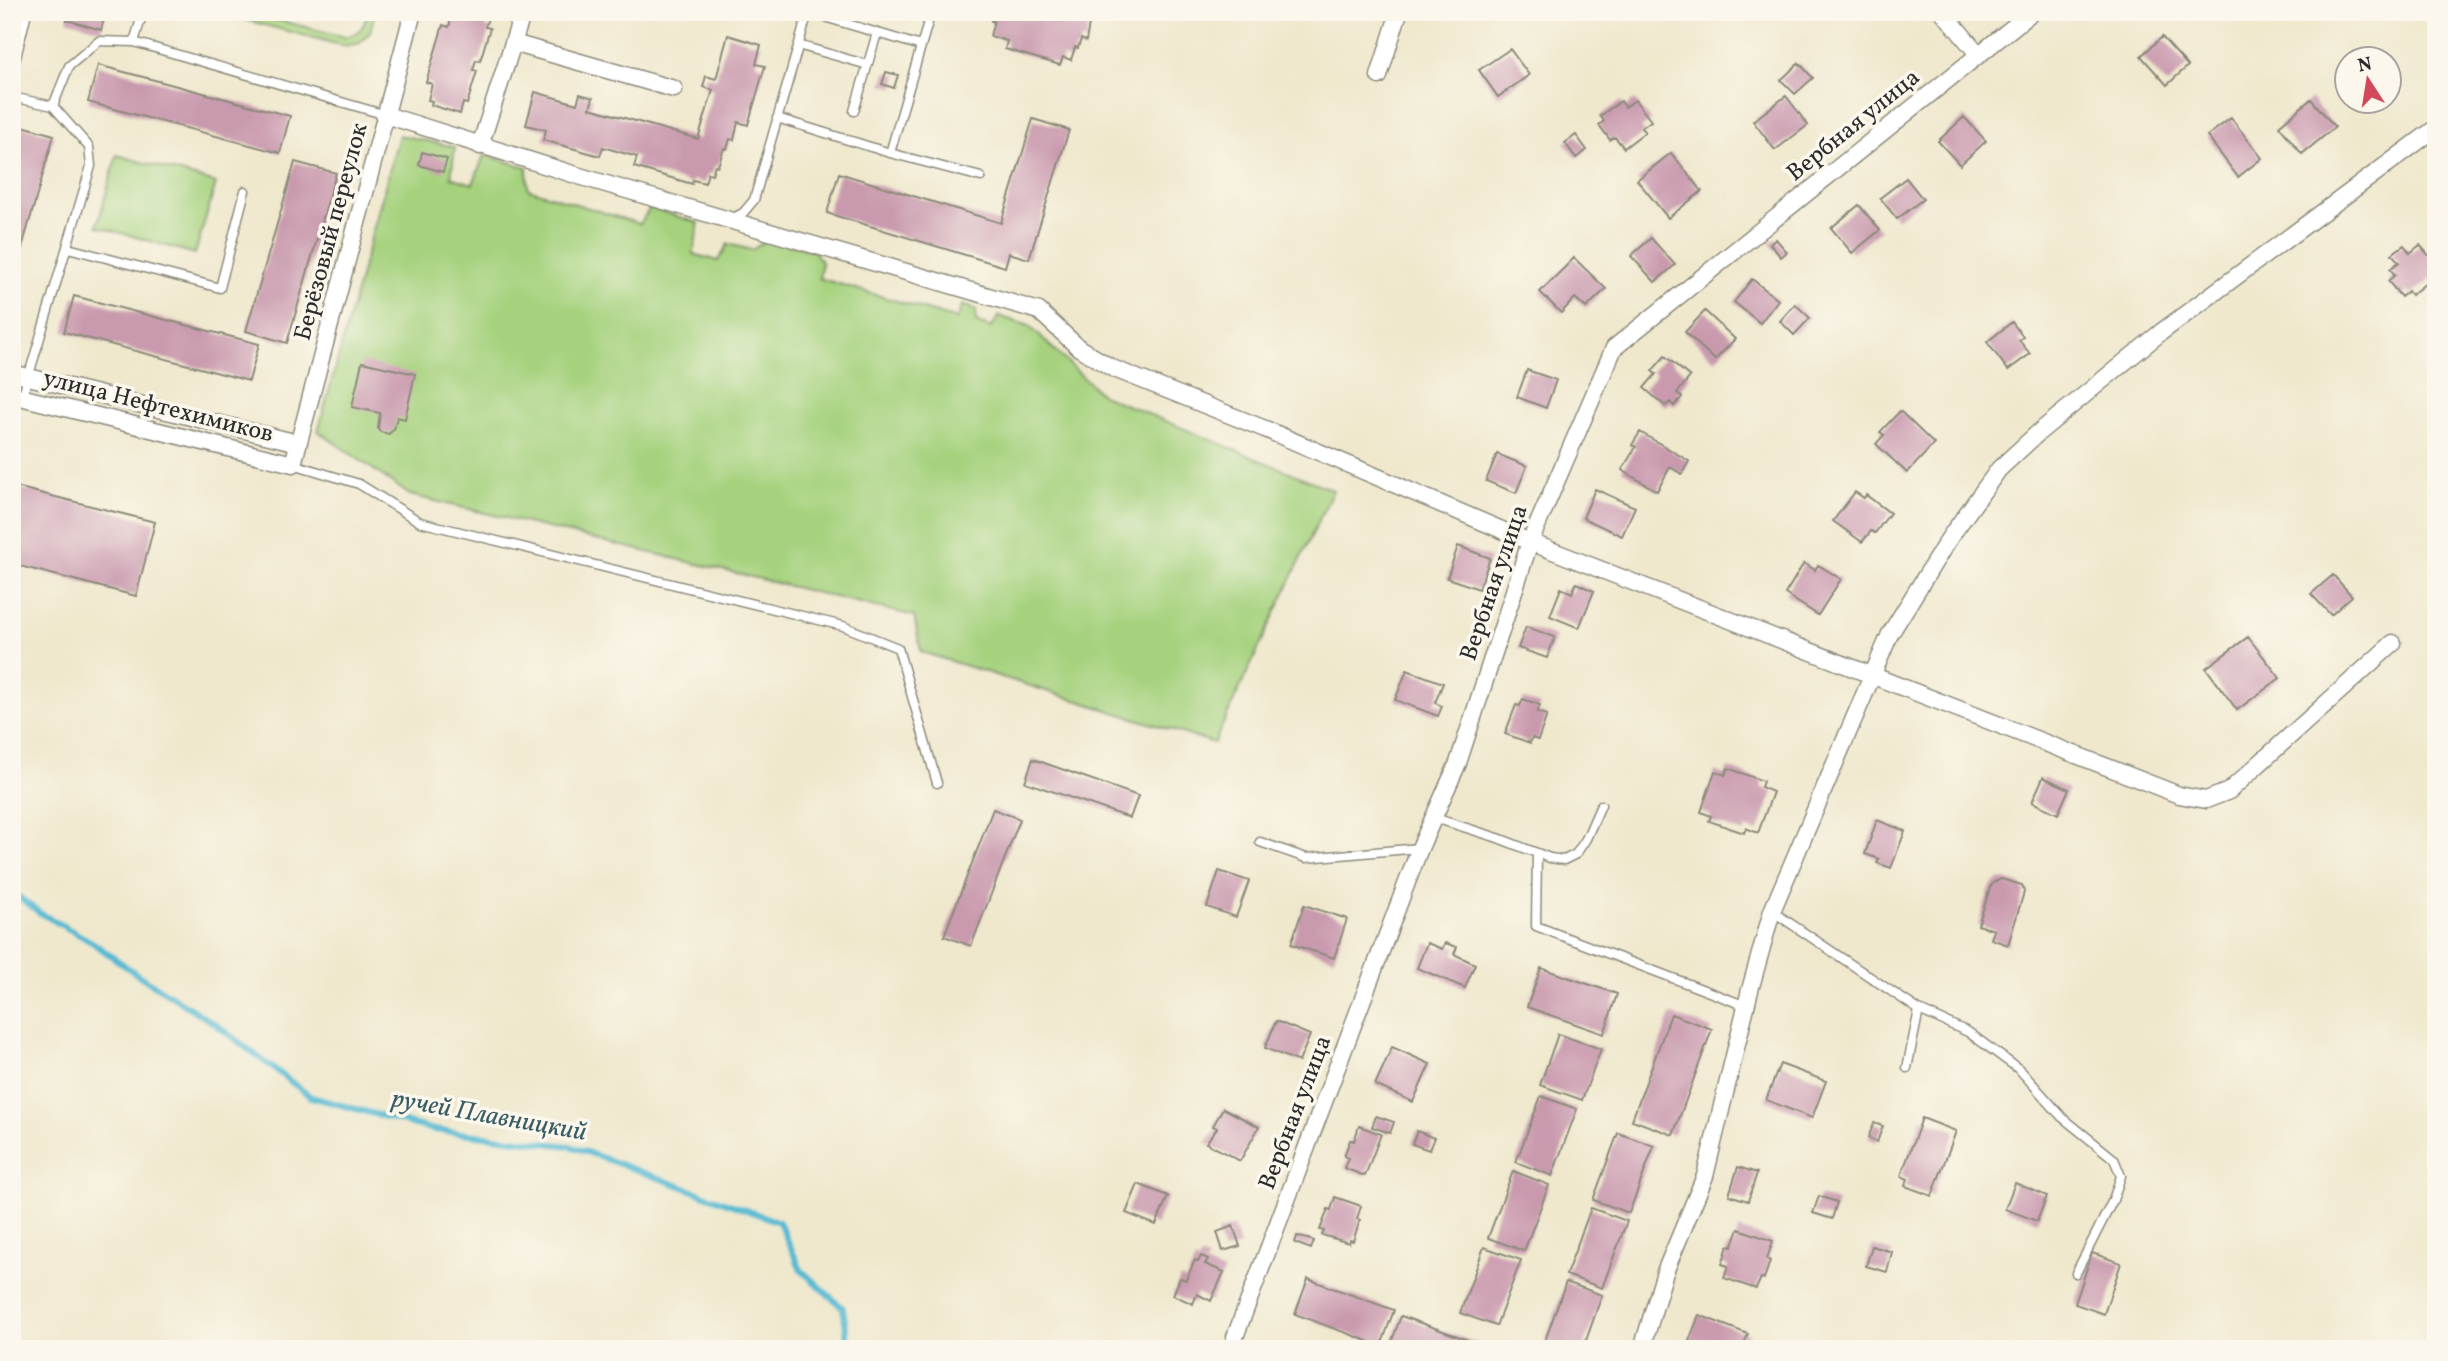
<svg xmlns="http://www.w3.org/2000/svg" width="2448" height="1361" viewBox="0 0 2448 1361" font-family="Vollkorn,serif">
  <rect width="100%" height="100%" fill="#fbf7ec"/>
  <filter id="ink" filterUnits="userSpaceOnUse"><feTurbulence type="fractalNoise" baseFrequency=".0143" numOctaves="2"/><feDisplacementMap in="SourceGraphic" scale="14" xChannelSelector="R" yChannelSelector="G"/><feConvolveMatrix kernelMatrix="1 2 1 2 8 2 1 2 1" color-interpolation-filters="sRGB"/></filter>
  <filter id="wash" filterUnits="userSpaceOnUse"><feTurbulence type="fractalNoise" baseFrequency=".00686" numOctaves="4" result="noise"/><feDisplacementMap in="SourceGraphic" scale="28" xChannelSelector="R" yChannelSelector="G"/><feGaussianBlur stdDeviation="1.57" result="paint"/><feColorMatrix in="noise" values="0 0 0 0 0 0 0 0 0 0 0 0 0 0 0 0 0 1.4 0 .05"/><feComposite in="paint" operator="in"/></filter>
  <g filter="url(#wash)">
    <rect width="100%" height="100%" fill="#efe8cd"/>
    <path fill="#a6d27e" stroke="#687e54" stroke-width="2" d="M 215,12 L 246,12 L 345,37 C 361,33 364,27 368,12 L 375,12 L 370,32 L 360,43 L 344,46 Z
      M 399,135 L 455,147 L 451,177 L 473,184 L 484,155 L 527,167 L 528,189 L 640,224 L 650,208 L 699,223 L 693,254 L 718,261 L 728,244 L 752,250 L 768,239 L 814,251 L 822,263 L 819,278 L 957,319 L 962,305 L 976,310 L 976,322 L 991,328 L 999,316 L 1029,326 L 1102,395 L 1333,490 L 1214,743 L 921,652 L 914,616 L 410,495 L 318,431 Z
      M 117,155 L 216,183 L 195,254 L 97,226 Z"/>
    <g fill="none" stroke-linecap="round" stroke-linejoin="round">
      <path stroke="#54b9d2" stroke-width="6" d="M 12,892 L 40,913 L 92,942 L 135,973 L 215,1024 L 311,1097 L 434,1130 L 570,1146 L 779,1222 L 801,1270 L 843,1308 L 849,1349"/>
    </g>
    <g id="blocks">
      <path fill="#c99aae" d="M 69,12 L 106,12 L 101,30 L 67,20 Z
        M 453,12 L 490,12 L 485,27 L 490,28 L 480,61 L 476,60 L 473,70 L 477,71 L 468,101 L 467,104 L 463,103 L 460,114 L 431,105 L 432,101 L 428,100 L 432,84 L 426,82 L 443,25 L 449,27 Z
        M 993,12 L 1034,12 L 1060,20 L 1062,12 L 1109,12 L 1108,16 L 1099,13 L 1097,21 L 1090,19 L 1086,41 L 1081,39 L 1078,48 L 1075,47 L 1071,60 L 1063,57 L 1060,65 L 1005,49 L 1007,41 L 990,36 L 994,21 L 991,21 Z
        M 728,35 L 761,45 L 756,64 L 765,66 L 748,125 L 738,122 L 734,140 L 730,139 L 727,149 L 724,148 L 718,166 L 715,165 L 712,174 L 708,173 L 705,183 L 693,180 L 692,184 L 634,167 L 637,157 L 603,147 L 600,156 L 543,140 L 546,130 L 526,125 L 535,92 L 577,104 L 580,94 L 593,98 L 590,108 L 698,139 L 713,90 L 703,87 L 706,76 L 716,79 Z
        M 2162,37 L 2188,66 L 2167,85 L 2141,56 Z
        M 1510,49 L 1529,75 L 1498,97 L 1479,70 Z
        M 1799,63 L 1813,78 L 1795,94 L 1781,80 Z
        M 98,65 L 290,116 L 280,153 L 88,102 Z
        M 886,72 L 898,75 L 894,88 L 882,84 Z
        M 1786,96 L 1808,125 L 1775,150 L 1753,121 Z
        M 2311,99 L 2335,127 L 2302,154 L 2279,126 Z
        M 1635,100 L 1651,121 L 1641,128 L 1645,132 L 1624,148 L 1615,137 L 1610,140 L 1599,125 L 1604,121 L 1600,116 L 1621,101 L 1625,107 Z
        M 1964,117 L 1986,141 L 1960,165 L 1938,141 Z
        M 2231,118 L 2262,158 L 2238,177 L 2207,136 Z
        M 1033,119 L 1069,130 L 1029,259 L 1009,253 L 1005,267 L 827,213 L 839,173 L 1001,223 Z
        M 12,123 L 54,135 L 13,279 L 12,278 Z
        M 1576,135 L 1587,150 L 1576,158 L 1565,143 Z
        M 422,152 L 447,159 L 443,172 L 419,165 Z
        M 1671,153 L 1702,191 L 1668,218 L 1637,180 Z
        M 295,162 L 336,173 L 287,343 L 246,331 Z
        M 1906,178 L 1923,199 L 1897,219 L 1880,198 Z
        M 1859,205 L 1880,230 L 1852,253 L 1831,228 Z
        M 1651,238 L 1675,265 L 1655,282 L 1631,256 Z
        M 1776,239 L 1787,252 L 1781,257 L 1770,244 Z
        M 2404,245 L 2410,253 L 2420,245 L 2436,264 L 2436,275 L 2411,295 L 2408,291 L 2401,297 L 2388,281 L 2395,275 L 2390,269 L 2399,262 L 2392,254 Z
        M 1574,258 L 1606,289 L 1586,308 L 1575,298 L 1561,313 L 1540,292 Z
        M 1752,279 L 1778,300 L 1760,323 L 1734,302 Z
        M 74,296 L 259,344 L 249,381 L 64,332 Z
        M 1795,304 L 1810,318 L 1794,335 L 1780,321 Z
        M 1705,311 L 1735,339 L 1715,360 L 1685,332 Z
        M 2012,322 L 2023,337 L 2019,340 L 2030,354 L 2008,370 L 1987,342 Z
        M 1665,356 L 1690,377 L 1677,393 L 1682,397 L 1674,406 L 1670,402 L 1665,406 L 1644,388 L 1656,374 L 1652,371 Z
        M 362,362 L 415,374 L 405,419 L 397,417 L 394,429 L 389,434 L 380,432 L 378,428 L 380,413 L 352,407 Z
        M 1527,370 L 1556,380 L 1546,408 L 1517,397 Z
        M 1900,411 L 1934,444 L 1907,473 L 1876,444 L 1884,435 L 1880,432 Z
        M 1640,432 L 1689,461 L 1682,474 L 1670,467 L 1657,491 L 1622,470 L 1636,447 L 1632,445 Z
        M 1497,454 L 1527,466 L 1516,493 L 1486,481 Z
        M 12,486 L 155,522 L 136,596 L 12,564 Z
        M 1595,489 L 1635,507 L 1622,536 L 1583,518 Z
        M 1855,492 L 1864,498 L 1866,495 L 1890,513 L 1875,533 L 1871,531 L 1862,542 L 1833,521 Z
        M 1458,546 L 1490,558 L 1479,589 L 1447,578 Z
        M 1804,563 L 1815,570 L 1818,565 L 1841,579 L 1818,615 L 1785,594 Z
        M 2333,575 L 2352,596 L 2331,615 L 2311,594 Z
        M 1576,583 L 1594,591 L 1579,628 L 1550,616 L 1561,588 L 1572,593 Z
        M 1526,627 L 1555,637 L 1547,658 L 1518,648 Z
        M 2248,637 L 2280,678 L 2237,710 L 2206,668 Z
        M 1407,670 L 1443,683 L 1435,703 L 1442,706 L 1438,716 L 1395,700 Z
        M 1523,699 L 1540,705 L 1537,712 L 1547,715 L 1538,740 L 1532,738 L 1530,743 L 1505,734 L 1516,705 L 1520,706 Z
        M 1033,759 L 1138,796 L 1130,818 L 1025,782 Z
        M 1728,768 L 1763,781 L 1761,787 L 1773,792 L 1758,833 L 1746,828 L 1744,833 L 1709,821 L 1711,816 L 1701,812 L 1715,771 L 1725,775 Z
        M 2043,777 L 2069,789 L 2058,814 L 2032,802 Z
        M 993,809 L 1020,819 L 971,946 L 944,936 Z
        M 1877,820 L 1905,831 L 1891,868 L 1877,863 L 1879,859 L 1865,854 Z
        M 1219,871 L 1249,881 L 1236,917 L 1207,907 Z
        M 2001,879 L 2022,885 L 2024,892 L 2008,945 L 1991,939 L 1994,930 L 1978,925 L 1990,888 L 1994,882 Z
        M 1304,905 L 1347,919 L 1334,958 L 1291,944 Z
        M 1427,943 L 1442,949 L 1445,943 L 1457,947 L 1454,954 L 1475,964 L 1465,988 L 1417,968 Z
        M 1541,968 L 1617,994 L 1604,1034 L 1527,1007 Z
        M 1671,1014 L 1712,1029 L 1673,1135 L 1632,1120 Z
        M 1276,1021 L 1310,1035 L 1299,1062 L 1265,1048 Z
        M 1558,1034 L 1601,1049 L 1582,1100 L 1540,1085 Z
        M 1392,1047 L 1430,1064 L 1413,1102 L 1375,1085 Z
        M 1780,1064 L 1826,1081 L 1812,1118 L 1766,1100 Z
        M 1541,1096 L 1577,1109 L 1552,1176 L 1516,1162 Z
        M 1223,1108 L 1259,1127 L 1240,1161 L 1206,1143 L 1217,1128 L 1213,1126 Z
        M 1376,1116 L 1394,1122 L 1390,1133 L 1372,1127 Z
        M 1922,1118 L 1956,1131 L 1932,1196 L 1905,1186 L 1908,1179 L 1901,1176 Z
        M 1874,1123 L 1883,1126 L 1877,1142 L 1868,1138 Z
        M 1359,1126 L 1381,1134 L 1365,1176 L 1344,1168 L 1348,1158 L 1344,1156 L 1350,1140 L 1354,1141 Z
        M 1417,1131 L 1434,1138 L 1429,1150 L 1412,1144 Z
        M 1618,1133 L 1654,1146 L 1629,1213 L 1593,1200 Z
        M 1738,1167 L 1757,1173 L 1748,1201 L 1729,1195 Z
        M 1513,1171 L 1549,1185 L 1524,1251 L 1488,1238 Z
        M 2015,1183 L 2047,1196 L 2037,1221 L 2005,1209 Z
        M 1138,1184 L 1168,1196 L 1156,1225 L 1126,1213 Z
        M 1819,1196 L 1837,1202 L 1832,1219 L 1813,1213 Z
        M 1335,1197 L 1361,1206 L 1357,1219 L 1360,1220 L 1353,1241 L 1350,1240 L 1349,1243 L 1322,1235 L 1324,1231 L 1320,1230 L 1328,1209 L 1331,1210 Z
        M 1591,1208 L 1627,1221 L 1602,1288 L 1566,1275 Z
        M 1233,1226 L 1240,1246 L 1223,1251 L 1217,1232 Z
        M 1739,1229 L 1773,1241 L 1767,1259 L 1770,1261 L 1764,1279 L 1761,1278 L 1756,1289 L 1724,1278 L 1728,1266 L 1722,1264 L 1728,1246 L 1732,1247 Z
        M 1297,1236 L 1314,1241 L 1311,1249 L 1295,1243 Z
        M 1872,1246 L 1892,1252 L 1887,1272 L 1866,1266 Z
        M 1484,1247 L 1521,1260 L 1496,1326 L 1460,1313 Z
        M 2092,1253 L 2121,1263 L 2104,1314 L 2075,1304 Z
        M 1201,1256 L 1208,1259 L 1205,1264 L 1224,1272 L 1211,1301 L 1197,1294 L 1193,1304 L 1173,1295 L 1180,1278 L 1186,1280 L 1195,1260 L 1198,1262 Z
        M 1308,1279 L 1394,1310 L 1381,1346 L 1295,1314 Z
        M 1566,1282 L 1602,1295 L 1583,1349 L 1542,1349 Z
        M 1699,1315 L 1748,1334 L 1742,1349 L 1686,1349 Z
        M 1401,1316 L 1491,1348 L 1491,1349 L 1389,1349 Z
        M 1838,1341 L 1860,1346 L 1859,1349 L 1830,1349 L 1831,1344 L 1837,1346 Z"/>
    </g>
  </g>
  <g filter="url(#ink)">
    <use href="#blocks" fill-opacity="0" stroke="#8d8a7c" stroke-width="2"/>
    <g fill="none" stroke-linecap="round" stroke-linejoin="round">
      <g stroke="#8d8a7c" stroke-width="11">
        <path id="lane" d="M 808,12 L 921,46
          M 134,42 L 143,12
          M 798,45 L 868,65
          M 12,74 L 27,12
          M 12,97 L 53,106 L 89,147 L 91,166 L 22,398
          M 53,106 L 69,66 L 99,41 L 134,42 L 386,115
          M 854,111 L 877,33
          M 777,118 L 890,153 L 981,177
          M 890,153 L 931,12
          M 731,219 L 743,213 L 754,200 L 808,12
          M 68,248 L 220,288 L 245,191
          M 293,464 L 359,484 L 420,522 L 843,626 L 898,648 L 937,783
          M 1435,818 L 1498,838 L 1550,858 L 1564,860 L 1576,854 L 1586,839 L 1601,805
          M 1260,842 L 1306,858 L 1420,848
          M 1537,853 L 1536,926 L 1746,1006
          M 1772,911 L 1919,1010 L 1968,1032 L 2020,1070 L 2062,1117 L 2114,1159 L 2121,1176 L 2113,1200 L 2076,1273
          M 1907,1068 L 1919,1010"/>
      </g>
      <g stroke="#8d8a7c" stroke-width="19">
        <path id="street" d="M 1943,12 L 1979,55
          M 513,43 L 674,89
          M 1379,76 L 1399,12
          M 386,115 L 579,176 L 1039,311 L 1079,348 L 1112,368 L 1265,429 L 1530,542 L 2179,795 L 2206,800 L 2229,791 L 2393,643
          M 480,146 L 523,12
          M 12,373 L 298,443
          M 12,395 L 293,464 L 413,12
          M 1235,1337 L 1420,848 L 1458,763 L 1530,542 L 1614,348 L 2032,12
          M 1642,1349 L 1665,1272 L 1705,1176 L 1750,990 L 1772,911 L 1890,634 L 1950,537 L 1999,469 L 2038,433 L 2160,333 L 2436,128"/>
      </g>
      <use href="#lane" stroke="#fff" stroke-width="8"/>
      <use href="#street" stroke="#fff" stroke-width="16"/>
    </g>
  </g>
  <g text-anchor="middle" dominant-baseline="central" stroke-width="7" stroke-linejoin="round" paint-order="stroke">
    <g font-size="24" fill="#2b2b2b" stroke="#fbf7ec">
      <text transform="translate(1854 126) rotate(-39)">Вербная улица</text>
      <text transform="translate(332 232) rotate(-75)">Берёзовый переулок</text>
      <text transform="translate(158 407) rotate(14)">улица Нефтехимиков</text>
      <text transform="translate(1495 583) rotate(-71)">Вербная улица</text>
      <text transform="translate(1296 1113) rotate(-69)">Вербная улица</text>
    </g>
    <g font-size="26" font-style="italic" fill="#395d65" stroke="#fbf7ec">
      <text transform="translate(489 1116) rotate(10)">ручей Плавницкий</text>
    </g>
  </g>
  <rect width="2448" height="1361" fill="none" stroke="#fbf7ec" stroke-width="42"/>
  <g transform="translate(2368 80) rotate(348)"><circle r="33" fill="#fbf7ec" stroke="#a8a59f" stroke-width="2"/>
  <path d="M0-5L12 26L0 18L-12 26Z" fill="#d1495b"/>
  <text y="-10" font-size="19" font-weight="bold" text-anchor="middle" fill="#2b2b2b">N</text>
  </g>
</svg>
